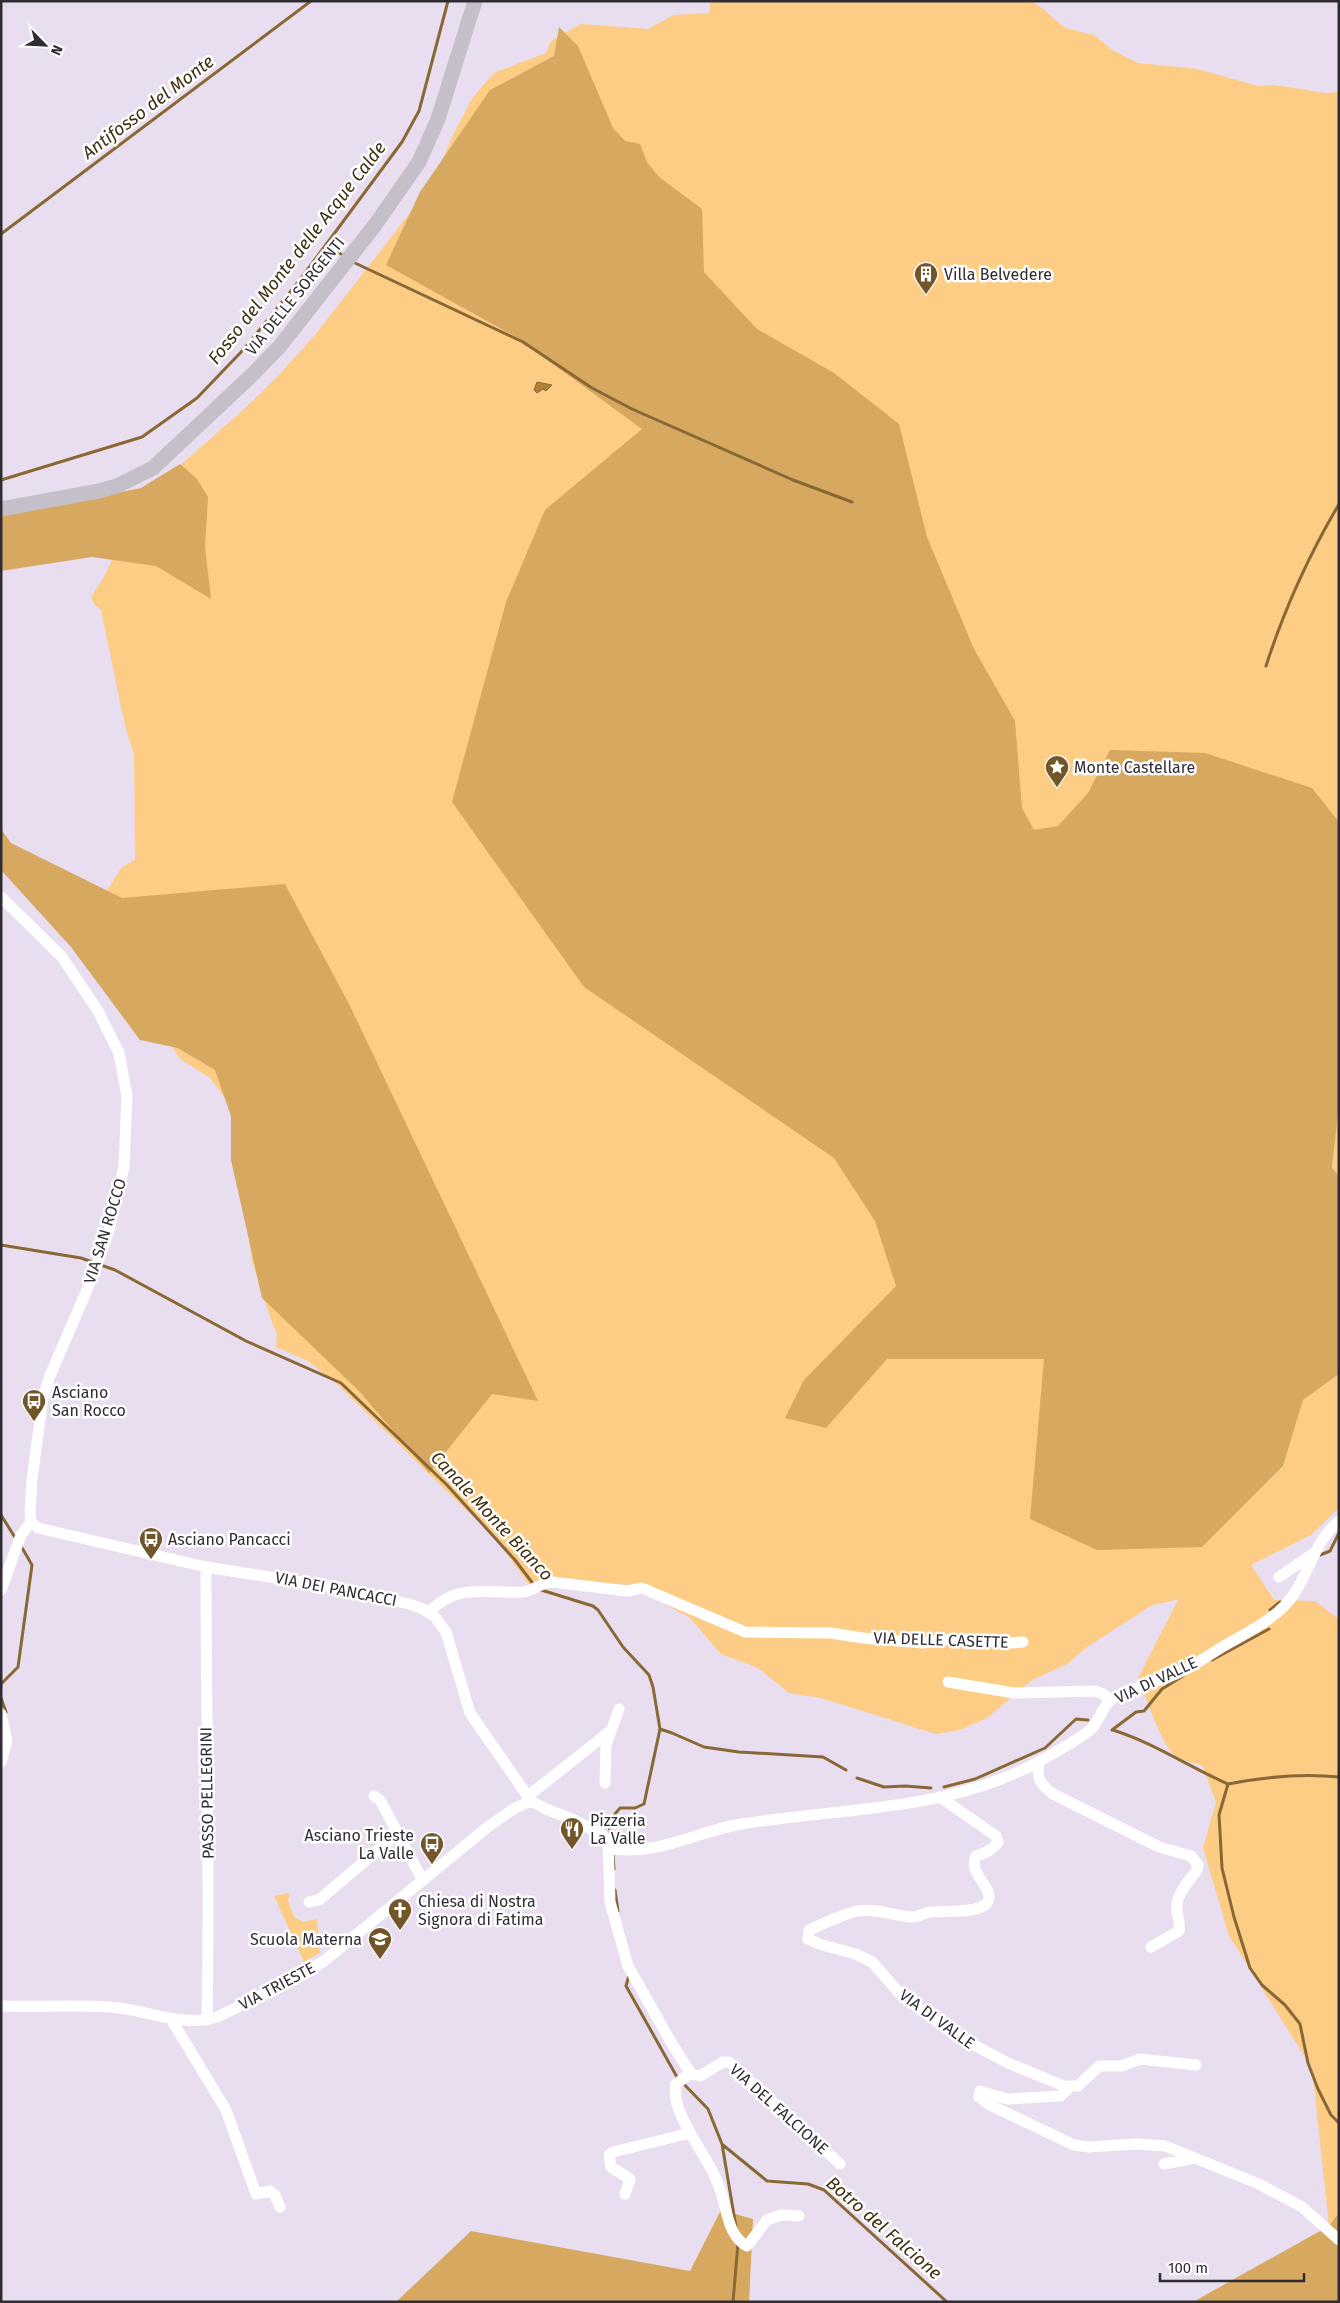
<svg xmlns="http://www.w3.org/2000/svg" width="1340" height="2303" viewBox="0 0 1340 2303" font-family="'Fira Sans',sans-serif">
  <rect width="100%" height="100%" fill="#e8deef"/>
  <path fill="#fdcc85" d="M 711,1 L 1031,1 L 1043,9 L 1065,28 L 1094,35 L 1112,50 L 1138,63 L 1197,69 L 1258,86 L 1275,85 L 1325,93 L 1339,92 L 1339,974 L 1267,1482 L 1283,1466 L 1303,1400 L 1339,1374 L 1339,1508 L 1311,1535 L 1251,1565 L 1274,1600 L 1315,1601 L 1337,1618 L 1339,1623 L 1339,2213 L 1329,2226 L 1312,2068 L 1229,1936 L 1203,1848 L 1216,1802 L 1202,1765 C 1195,1763 1183,1761 1176,1756 C 1161,1746 1146,1696 1138,1678 L 1179,1598 L 1172,1601 L 1152,1605 L 1087,1647 L 1067,1664 L 1032,1680 L 987,1718 L 960,1730 L 936,1734 L 821,1698 L 789,1693 L 758,1668 L 721,1654 L 690,1618 L 665,1604 L 638,1583 L 628,1585 L 558,1579 L 530,1586 L 496,1539 L 338,1385 L 308,1361 L 276,1347 L 277,1334 L 270,1317 L 252,1261 L 232,1107 L 210,1078 L 180,1059 L 154,1019 L 106,892 L 122,867 L 135,860 L 134,754 L 125,726 L 101,610 L 94,604 L 91,597 L 104,577 L 118,548 L 176,469 L 242,411 L 277,377 L 315,335 L 420,200 L 439,168 L 454,133 L 473,97 L 494,73 L 546,53 L 551,41 L 581,24 L 648,29 L 674,15 L 709,13 Z
    M 1339,1107 L 1339,1177 L 1332,1167 Z
    M 290,1893 L 288,1901 L 294,1917 L 303,1922 L 317,1919 L 320,1953 L 304,1962 L 274,1896 Z"/>
  <path fill="#d7a860" d="M 559,27 L 578,46 L 613,128 L 625,141 L 640,144 L 647,162 L 659,177 L 702,209 L 704,272 L 757,329 L 834,373 L 899,424 L 927,537 L 974,649 L 1015,721 L 1022,808 L 1034,830 L 1058,826 L 1088,793 L 1110,750 L 1205,753 L 1312,788 L 1339,822 L 1339,1107 L 1332,1167 L 1339,1177 L 1339,1374 L 1303,1400 L 1283,1466 L 1202,1547 L 1097,1550 L 1030,1519 L 1044,1359 L 887,1359 L 826,1428 L 785,1418 L 804,1380 L 896,1286 L 875,1221 L 834,1158 L 584,987 L 452,802 L 506,602 L 545,510 L 642,429 L 516,337 L 386,265 L 420,192 L 490,90 L 554,56 Z
    M 180,464 L 197,479 L 208,497 L 205,547 L 211,599 L 156,566 L 92,557 L 1,571 L 1,516 L 141,488 Z
    M 1,829 L 11,843 L 122,898 L 285,884 L 351,1008 L 538,1401 L 492,1394 L 429,1473 L 359,1391 L 262,1298 L 231,1160 L 231,1116 L 215,1070 L 178,1048 L 140,1040 L 71,947 L 1,870 Z
    M 721,2210 L 753,2219 L 749,2302 L 396,2302 L 471,2231 L 690,2271 Z
    M 1339,2213 L 1339,2302 L 1193,2302 L 1329,2226 Z"/>
  <path fill="#af8138" stroke="#896836" d="M 537,382 L 552,385 L 546,391 L 543,389 L 537,393 L 534,390 Z"/>
  <g fill="none" stroke-linecap="round" stroke-linejoin="round">
    <path stroke="#896836" stroke-width="3" d="M 1,234 L 311,1
      M 327,243 L 332,249 L 341,254
      M 355,263 L 523,342 L 592,388 L 632,409 L 793,480 L 852,502
      M 1,480 L 142,437 L 197,398 L 244,349 L 299,281 L 402,142 L 419,111 L 448,1
      M 1266,666 C 1284,610 1309,555 1339,504
      M 1,1245 L 81,1258 L 115,1270 L 246,1341 L 341,1383 L 447,1485 L 515,1560 L 534,1585
      M 1,1515 L 16,1539
      M 1320,1555 L 1330,1551 L 1339,1533
      M 538,1589 L 593,1606 L 598,1610 L 623,1647 L 649,1675 L 653,1687 L 660,1729 L 644,1804 L 635,1808 L 620,1808 C 612,1816 608,1825 610,1837
      M 1270,1610 L 1280,1602
      M 1212,1660 L 1269,1629
      M 1,1684 L 18,1667 L 32,1565 L 21,1546
      M 1,1698 L 6,1712
      M 660,1729 L 672,1733 L 704,1747 L 739,1752 L 823,1757 L 846,1770
      M 1112,1730 L 1136,1712 L 1144,1711 L 1162,1689 L 1183,1676
      M 1113,1730 C 1154,1743 1189,1767 1228,1784
      M 857,1778 L 884,1787 L 905,1786 L 931,1788
      M 1228,1784 L 1219,1815 L 1222,1868 L 1234,1917 L 1250,1968 L 1262,1985 L 1285,2005 L 1300,2024 L 1308,2063 L 1318,2089 L 1331,2115 L 1339,2123
      M 1228,1784 C 1264,1777 1301,1773 1339,1777
      M 944,1787 L 975,1779 L 1045,1748 L 1076,1719 L 1088,1720
      M 613,1853 L 614,1869
      M 615,1890 L 618,1911
      M 629,1975 L 626,1986 L 677,2077 L 708,2109 L 722,2144 L 736,2227
      M 723,2145 L 767,2181 L 808,2184 L 824,2190 L 947,2302
      M 733,2302 L 738,2243"/>
    <path stroke="#fff" stroke-width="11" d="M 1,897 L 62,957 L 98,1011 L 119,1053 L 127,1096 L 124,1167 L 109,1230 L 95,1271 L 49,1378 L 43,1398 L 32,1479 L 30,1512 L 31,1522
      M 31,1522 L 38,1528 L 206,1567 L 327,1586 L 409,1604 L 423,1609 L 435,1617 L 446,1632 L 470,1713 L 531,1801 L 546,1809 L 572,1819 L 601,1834 L 608,1840 L 610,1902 L 628,1966 L 671,2042 L 691,2074 L 700,2076 L 723,2062 L 729,2062 L 840,2164
      M 206,1567 C 206,1718 210,1869 207,2020
      M 1279,1577 L 1314,1553
      M 1,1590 L 21,1535 L 31,1522
      M 429,1612 C 458,1582 486,1594 523,1592 C 534,1591 541,1582 552,1582 L 627,1591 L 642,1588 L 745,1632 L 830,1633 L 863,1638 L 923,1643 L 950,1639 L 1012,1643 L 1023,1642
      M 948,1682 L 1014,1693 L 1095,1691 L 1103,1694 L 1110,1700
      M 1,1714 L 7,1741 L 1,1762
      M 1039,1762 C 1036,1778 1040,1784 1053,1794 L 1159,1847 L 1191,1856 L 1198,1865 L 1197,1870 C 1190,1880 1177,1893 1177,1906 C 1176,1915 1181,1921 1179,1931 L 1151,1947
      M 605,1783 L 606,1745 L 619,1709
      M 374,1796 L 380,1800 L 422,1879
      M 528,1796 L 609,1732
      M 940,1797 L 996,1836 L 998,1842 C 993,1850 985,1853 976,1856 C 967,1873 994,1887 988,1901 C 982,1915 943,1910 930,1912 C 924,1913 918,1917 912,1917 C 893,1916 878,1908 859,1911 C 843,1913 824,1924 809,1930 L 808,1939 L 822,1945 L 856,1954 L 872,1962 L 901,1995 L 955,2035 L 1008,2063 L 1064,2086 L 1067,2090 L 1060,2096 L 1007,2099 L 980,2091 L 979,2097 L 990,2105 L 1074,2145 L 1089,2147 L 1137,2144 L 1165,2146 L 1259,2184 L 1302,2207 L 1339,2240
      M 609,1848 C 653,1857 694,1833 736,1825 C 839,1807 946,1813 1040,1761 C 1052,1754 1084,1737 1093,1727 C 1100,1719 1103,1705 1112,1699 C 1131,1687 1157,1683 1178,1673 C 1193,1666 1208,1656 1222,1647 C 1241,1636 1262,1626 1279,1611 C 1308,1587 1310,1544 1339,1521
      M 309,1902 L 319,1900 L 397,1834
      M 1,2006 C 37,2007 74,2005 110,2007 C 145,2009 182,2028 217,2017 L 294,1980 L 324,1961 L 489,1826 L 515,1808 L 531,1801
      M 171,2019 L 226,2110 L 256,2194 L 270,2191 L 275,2195 L 280,2207
      M 691,2073 L 676,2084 C 674,2095 677,2107 682,2117 C 694,2144 714,2167 722,2195 C 727,2212 729,2237 747,2246 L 767,2220 L 781,2215 L 799,2216
      M 1064,2086 L 1078,2086 L 1099,2066 L 1122,2066 L 1140,2059 L 1196,2065
      M 1164,2164 L 1195,2158
      M 625,2194 L 630,2179 L 611,2167 L 609,2155 L 613,2152 L 690,2133"/>
    <path stroke="#c5bfca" stroke-width="15" d="M 1,509 L 99,491 L 117,486 L 153,468 L 254,373 L 280,346 L 375,225 L 419,162 L 438,119 L 475,1"/>
  </g>
  <defs>
    <g id="building-pin" transform="scale(1.25)"><path d="M0 17L-7.5 6A9.5 9.5 0 1 1 7.5 6Z" fill="#725529" stroke="#fff"/><path d="M-4-6H4V6H1V3H-1V6H-4ZM-2.5-4.3h1.7v1.8h-1.7ZM.8-4.3h1.7v1.8H.8ZM-2.5-1h1.7V.8h-1.7ZM.8-1h1.7V.8H.8Z" fill="#fff"/></g>
    <g id="sight-pin" transform="scale(1.25)"><path d="M0 17L-7.5 6A9.5 9.5 0 1 1 7.5 6Z" fill="#725529" stroke="#fff"/><path d="M0-6L1.8-2.2L6-1.7L2.9 1.2L3.7 5.4L0 3.3L-3.7 5.4L-2.9 1.2L-6-1.7L-1.8-2.2Z" fill="#fff"/></g>
    <g id="bus-pin" transform="scale(1.25)"><path d="M0 17L-7.5 6A9.5 9.5 0 1 1 7.5 6Z" fill="#725529" stroke="#fff"/><path d="M-5-6H5V4H4V6H2V4H-2V6H-4V4H-5ZM-3.5-4V0h7V-4ZM-3.5 1.2v1.5H-2V1.2ZM2 1.2v1.5H3.5V1.2Z" fill="#fff"/></g>
    <g id="restaurant-pin" transform="scale(1.25)"><path d="M0 17L-7.5 6A9.5 9.5 0 1 1 7.5 6Z" fill="#725529" stroke="#fff"/><path d="M-5-6h1v4h1v-4h1v4h1v-4h1v5L-1.5 .5V6h-2V.5L-5-1ZM5-6V6H3V1.5H1.5Q1.5-4 5-6Z" fill="#fff"/></g>
    <g id="church-pin" transform="scale(1.25)"><path d="M0 17L-7.5 6A9.5 9.5 0 1 1 7.5 6Z" fill="#725529" stroke="#fff"/><path d="M-1.2-6h2.4v3.5h3.3v2.4h-3.3V6h-2.4V-.1h-3.3v-2.4h3.3Z" fill="#fff"/></g>
    <g id="school-pin" transform="scale(1.25)"><path d="M0 17L-7.5 6A9.5 9.5 0 1 1 7.5 6Z" fill="#725529" stroke="#fff"/><path d="M0-5L7-2L0 1L-7-2ZM-4 1L0 2.5L4 1V4Q0 6-4 4Z" fill="#fff"/></g>
  </defs>
  <g fill-rule="evenodd">
    <use href="#building-pin" x="926" y="274"/>
    <use href="#sight-pin" x="1057" y="767"/>
    <use href="#bus-pin" x="34" y="1401"/>
    <use href="#bus-pin" x="151" y="1539"/>
    <use href="#restaurant-pin" x="572" y="1829"/>
    <use href="#bus-pin" x="432" y="1844"/>
    <use href="#church-pin" x="400" y="1910"/>
    <use href="#school-pin" x="380" y="1939"/>
  </g>
  <g text-anchor="middle" dominant-baseline="central" stroke-width="5" stroke-linejoin="round" paint-order="stroke">
    <g font-size="16" fill="#302c33" stroke="#fff" text-anchor="start">
      <text x="944" y="274">Villa Belvedere</text>
      <text x="1074" y="767">Monte Castellare</text>
      <text x="52" y="1392">Asciano<tspan x="52" dy="18">San Rocco</tspan></text>
      <text x="168" y="1539">Asciano Pancacci</text>
      <text x="590" y="1820">Pizzeria<tspan x="590" dy="18">La Valle</tspan></text>
      <text x="414" y="1835" text-anchor="end">Asciano Trieste<tspan x="414" dy="18">La Valle</tspan></text>
      <text x="418" y="1901">Chiesa di Nostra<tspan x="418" dy="18">Signora di Fatima</tspan></text>
      <text x="362" y="1939" text-anchor="end">Scuola Materna</text>
    </g>
    <g font-size="16" fill="#302c33" stroke="#fff">
      <text transform="translate(295 296) rotate(-51)">VIA DELLE SORGENTI</text>
      <text transform="translate(105 1231) rotate(-73)">VIA SAN ROCCO</text>
      <text transform="translate(336 1589) rotate(11)">VIA DEI PANCACCI</text>
      <text transform="translate(941 1640) rotate(2)">VIA DELLE CASETTE</text>
      <text transform="translate(1156 1680) rotate(-25)">VIA DI VALLE</text>
      <text transform="translate(207 1793) rotate(-91)">PASSO PELLEGRINI</text>
      <text transform="translate(277 1986) rotate(-28)">VIA TRIESTE</text>
      <text transform="translate(937 2019) rotate(36)">VIA DI VALLE</text>
      <text transform="translate(779 2109) rotate(42)">VIA DEL FALCIONE</text>
    </g>
    <g font-size="18" font-style="italic" fill="#422f0f" stroke="#fff">
      <text transform="translate(148 107) rotate(-37)">Antifosso del Monte</text>
      <text transform="translate(297 253) rotate(-52)">Fosso del Monte delle Acque Calde</text>
      <text transform="translate(492 1516) rotate(47)">Canale Monte Bianco</text>
      <text transform="translate(884 2228) rotate(41)">Botro del Falcione</text>
    </g>
  </g>
  <rect width="1340" height="2303" fill="none" stroke="#302c33" stroke-width="5"/>
  <g transform="translate(45 45) rotate(114)" stroke="#ffffff" stroke-width="4" paint-order="stroke">
  <path d="M0-4L9 19L0 12L-9 19Z" fill="#302c33"/>
  <text y="-8" font-size="14" font-weight="bold" text-anchor="middle" fill="#302c33">N</text>
  </g>
  <path d="M1160 2273v8h144v-8" fill="none" stroke="#302c33" stroke-width="2.5"/>
  <text x="1168" y="2273" font-size="15" fill="#302c33" stroke="#ffffff" stroke-width="4" paint-order="stroke">100 m</text>
</svg>
